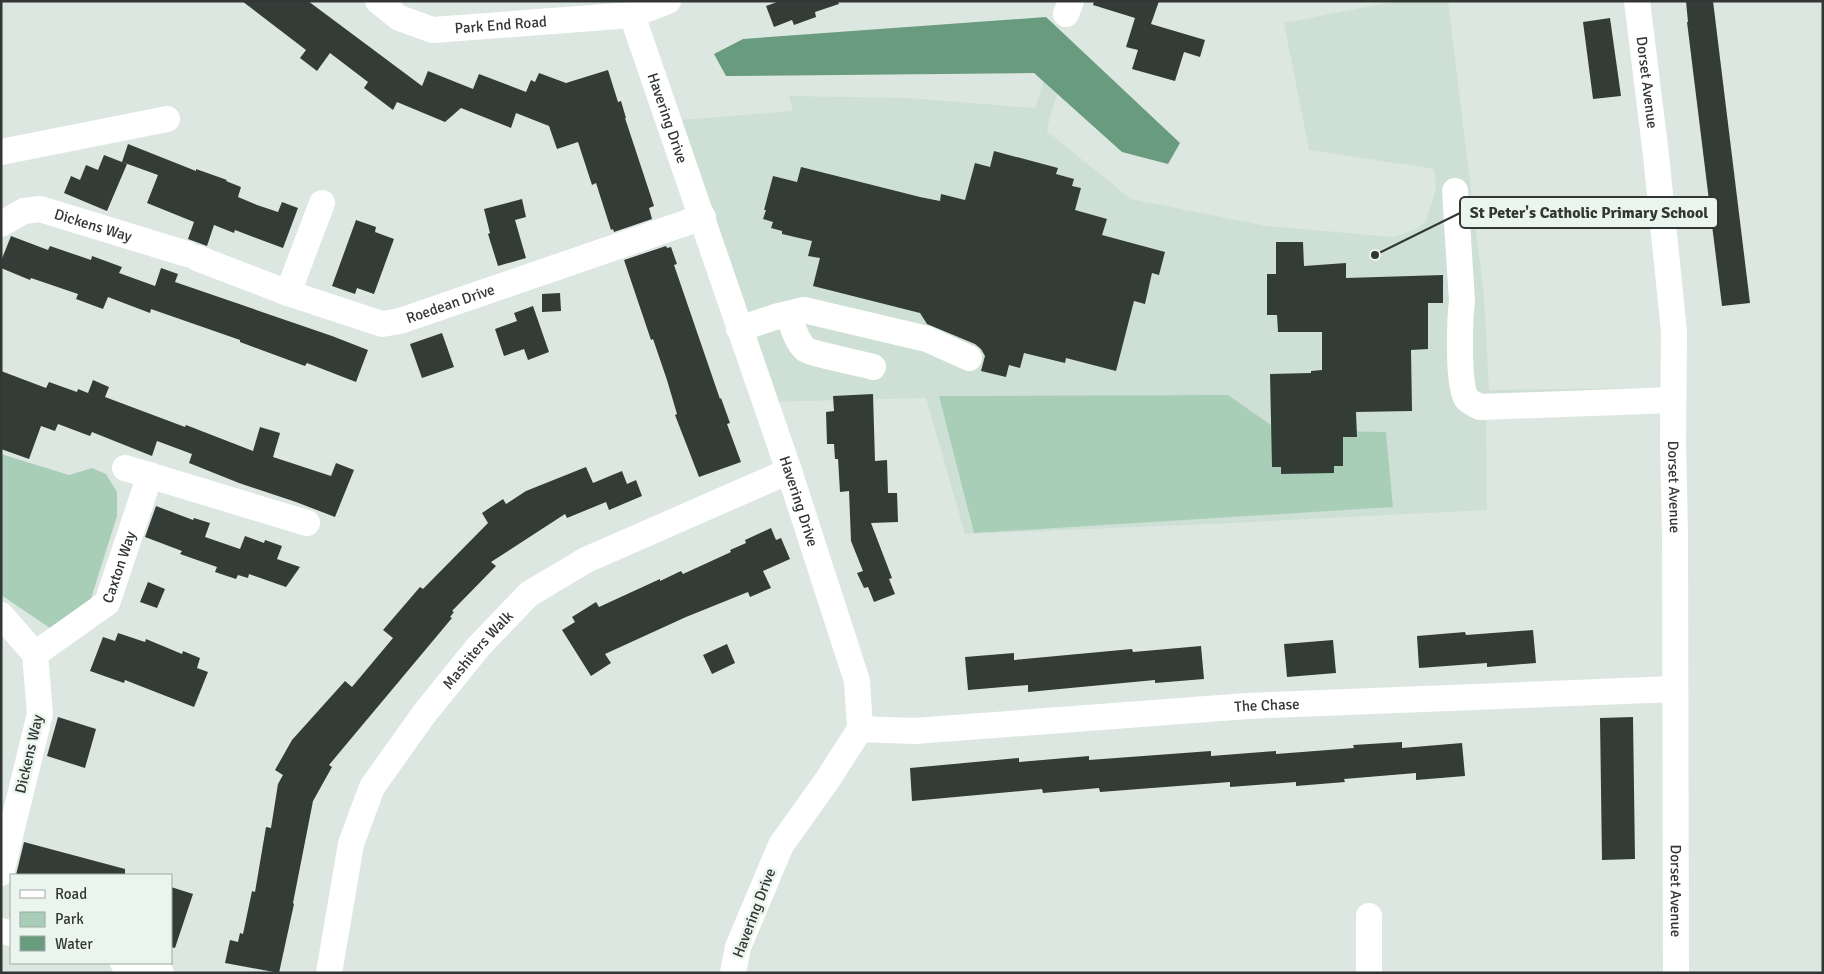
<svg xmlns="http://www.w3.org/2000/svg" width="1824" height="974" viewBox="0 0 1824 974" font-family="Signika,sans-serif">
  <rect width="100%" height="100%" fill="#dde7e1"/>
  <path fill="#cee0d5" d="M 1397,1 L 1448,1 L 1484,296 L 1489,390 L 1648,388 L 1648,414 L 1486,416 L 1487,510 L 1212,524 L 965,534 L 926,398 L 764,402 L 669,121 L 793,111 L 789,96 L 910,98 L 1035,108 L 1058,36 L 1074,41 L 1050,116 L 1047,131 L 1131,199 L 1267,226 L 1394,237 L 1416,229 L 1426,221 L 1436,189 L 1434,169 L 1309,150 L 1284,23 Z"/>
  <path fill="#a9ceb7" d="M 1228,395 L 1278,430 L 1386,432 L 1393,507 L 974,533 L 939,396 Z
    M 1,454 L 69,475 L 92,468 L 106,474 L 117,492 L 117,516 L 89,605 L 53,630 L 1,595 Z"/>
  <path fill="#699b7e" d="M 1046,17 L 1180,143 L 1168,164 L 1122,152 L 1034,73 L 726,76 L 714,54 L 743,39 Z"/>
  <path fill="#343c37" d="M 242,1 L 308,1 L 422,86 L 428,71 L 473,89 L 479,74 L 526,92 L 531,80 L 535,82 L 539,73 L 566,83 L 608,70 L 618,102 L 621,101 L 626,118 L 625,118 L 654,206 L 649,208 L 652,219 L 614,232 L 613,229 L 611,230 L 596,183 L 592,185 L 578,142 L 557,149 L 549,126 L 516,113 L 511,128 L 461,108 L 445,122 L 397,102 L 393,110 L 364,88 L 368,82 L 330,53 L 317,71 L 300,58 L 306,50 Z
    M 780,1 L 838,1 L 839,4 L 815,12 L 816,17 L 794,25 L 792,20 L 774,27 L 766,6 Z
    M 1094,1 L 1159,1 L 1151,24 L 1205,40 L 1200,57 L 1184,52 L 1175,81 L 1132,69 L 1138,50 L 1126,47 L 1135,18 L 1093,5 Z
    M 1686,1 L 1713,1 L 1750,303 L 1722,306 L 1687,22 L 1688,22 Z
    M 1610,18 L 1621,96 L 1593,99 L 1583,22 Z
    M 128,144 L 196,171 L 196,169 L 227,180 L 226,181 L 241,187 L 238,197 L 257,205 L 278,212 L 282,202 L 298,208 L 283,248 L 235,230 L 234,233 L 214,225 L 207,246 L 188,239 L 194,222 L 147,203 L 158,175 L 122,162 Z
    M 994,151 L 1058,168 L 1056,174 L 1074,179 L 1072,186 L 1081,188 L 1075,210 L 1107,219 L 1102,235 L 1165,252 L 1159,275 L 1152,273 L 1145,304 L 1134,301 L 1116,371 L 1066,358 L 1065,363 L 1024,353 L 1020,368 L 1009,365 L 1006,377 L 981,371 L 985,356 L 981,349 L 975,344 L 927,324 L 920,313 L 813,286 L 820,258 L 808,256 L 812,241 L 782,234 L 782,231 L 771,228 L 773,222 L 763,219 L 766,210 L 764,210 L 773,176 L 797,182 L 801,167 L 920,197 L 940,201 L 941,194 L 965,200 L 975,163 L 990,167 Z
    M 104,155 L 127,164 L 107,211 L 64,193 L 71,176 L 80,180 L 86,165 L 98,170 Z
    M 522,199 L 526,217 L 515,220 L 526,258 L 498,266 L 488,234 L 490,233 L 484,209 Z
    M 356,220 L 376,227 L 375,232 L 394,239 L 374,294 L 357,288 L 355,294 L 332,286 Z
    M 11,236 L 48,250 L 50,246 L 91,260 L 92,256 L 122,267 L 119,273 L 155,286 L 161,268 L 178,274 L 175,282 L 332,336 L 368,350 L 356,382 L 307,363 L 305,366 L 240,342 L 240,340 L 151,309 L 150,313 L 108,297 L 103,309 L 76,299 L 78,294 L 31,278 L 30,280 L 1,268 L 1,261 Z
    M 1276,242 L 1303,242 L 1304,266 L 1346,263 L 1346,278 L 1443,275 L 1443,303 L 1428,303 L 1428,349 L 1411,350 L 1412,411 L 1356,412 L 1357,437 L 1343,437 L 1343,466 L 1334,466 L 1334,473 L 1281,474 L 1281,467 L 1272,467 L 1270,374 L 1311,373 L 1311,371 L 1322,370 L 1322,332 L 1278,332 L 1277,315 L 1267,315 L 1267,274 L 1276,274 Z
    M 666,246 L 667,248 L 671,247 L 677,264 L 674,265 L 720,399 L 721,398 L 730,423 L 727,424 L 741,462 L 699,477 L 675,415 L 677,414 L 667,380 L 653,339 L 651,340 L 624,260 Z
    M 560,293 L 561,311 L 542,312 L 542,294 Z
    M 533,306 L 549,352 L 528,360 L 524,349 L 504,356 L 495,329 L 517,321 L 514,313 Z
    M 442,333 L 454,367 L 422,378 L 410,344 Z
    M 1,371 L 46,388 L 49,382 L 77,392 L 78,389 L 88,393 L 93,380 L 109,387 L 105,397 L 185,427 L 186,425 L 253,451 L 260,427 L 280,433 L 273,457 L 331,476 L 336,463 L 354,470 L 335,517 L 296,502 L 239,483 L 189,463 L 192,454 L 157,441 L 152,456 L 92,432 L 90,436 L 58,424 L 55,431 L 41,426 L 29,459 L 1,449 Z
    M 873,394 L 875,461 L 887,460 L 888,493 L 897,493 L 898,522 L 871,523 L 892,578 L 889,579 L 895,594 L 874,602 L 868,587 L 864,588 L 857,573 L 863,571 L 851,541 L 849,491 L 840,492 L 838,459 L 835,459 L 834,444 L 827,444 L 826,412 L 834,411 L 833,396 Z
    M 586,467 L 593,483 L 622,471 L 627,484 L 636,480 L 642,496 L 609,510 L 606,502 L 567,518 L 565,514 L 491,562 L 496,566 L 452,611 L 454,612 L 450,617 L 452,618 L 329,765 L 332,767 L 313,801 L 293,903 L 294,904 L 279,973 L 225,963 L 230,940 L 238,942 L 240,933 L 243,934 L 252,891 L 255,892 L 266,827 L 271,828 L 278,784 L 283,775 L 275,770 L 292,740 L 345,681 L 352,687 L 393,638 L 383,630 L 420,587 L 423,589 L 488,523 L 482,513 L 503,499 L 506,504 L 526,491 Z
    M 156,506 L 193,520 L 194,518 L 210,523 L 205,537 L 240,549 L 245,536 L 264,543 L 265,540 L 282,546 L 277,559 L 300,567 L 286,587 L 249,574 L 248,578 L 238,575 L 236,579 L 215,572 L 217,567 L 180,554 L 182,551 L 145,537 Z
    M 771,528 L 776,540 L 781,538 L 790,559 L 763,571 L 771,588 L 750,597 L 748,592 L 686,617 L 605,654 L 611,663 L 591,676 L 562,630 L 575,622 L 572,617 L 596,602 L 599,607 L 660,579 L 660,581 L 681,571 L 683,574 L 731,552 L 730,550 L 746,543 L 745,540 Z
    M 148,582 L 165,589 L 157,608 L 140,602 Z
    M 1533,630 L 1536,663 L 1487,667 L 1487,663 L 1419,668 L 1417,636 L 1465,632 L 1466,635 Z
    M 118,633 L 145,642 L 146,639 L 182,654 L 183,651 L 200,658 L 197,668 L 208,672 L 194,707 L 125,680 L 124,683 L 90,671 L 103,637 L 115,641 Z
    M 1333,640 L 1336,673 L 1287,677 L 1284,644 Z
    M 727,644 L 735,663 L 712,674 L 703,655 Z
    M 1201,646 L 1204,679 L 1155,683 L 1155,680 L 1028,692 L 1028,685 L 968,690 L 965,657 L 1014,653 L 1014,660 L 1132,649 L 1133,652 Z
    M 58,717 L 96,729 L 85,768 L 47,756 Z
    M 1633,717 L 1635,859 L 1602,860 L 1600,718 Z
    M 1402,742 L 1402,748 L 1462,743 L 1465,776 L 1416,780 L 1416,773 L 1344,779 L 1345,782 L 1296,786 L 1296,782 L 1230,787 L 1230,782 L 1100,792 L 1099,788 L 1043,793 L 1042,789 L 912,801 L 910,768 L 1019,758 L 1019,762 L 1089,756 L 1089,760 L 1211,751 L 1211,756 L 1276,751 L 1276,754 L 1354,748 L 1353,745 Z
    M 24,842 L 125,869 L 125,875 L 16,875 Z
    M 171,887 L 193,894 L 175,948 L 171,947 Z"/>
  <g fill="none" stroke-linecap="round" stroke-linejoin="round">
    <g stroke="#fff" stroke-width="26">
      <path id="s1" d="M 378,1 L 399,18 L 433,30 L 632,15 L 668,1"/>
      <path id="s2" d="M 1637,1 L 1656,155 L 1674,332 L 1673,443 L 1675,534 L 1676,973"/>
      <path d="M 1066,14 L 1071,1"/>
      <path id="s3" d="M 632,15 L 789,471 L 857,681 L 860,729 L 828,779 L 781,845 L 738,947 L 733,973"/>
      <path d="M 1,152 L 167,119"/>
      <path d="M 1455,191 L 1462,301 C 1460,317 1457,389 1467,399 C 1470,402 1476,405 1480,407 L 1673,400"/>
      <path id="s4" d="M 1,224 L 24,211 L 40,209 L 187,254"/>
      <path id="s5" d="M 197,258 L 288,293 L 382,324 L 400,321 L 703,217"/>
      <path d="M 288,293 L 322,203"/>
      <path d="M 788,314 C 792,324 796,341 805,349 C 808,353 863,364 873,367"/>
      <path d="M 739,329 L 775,317 L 804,310 L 927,339 L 969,358"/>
      <path d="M 125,468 L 307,523"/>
      <path d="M 1,615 L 35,654 L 40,714 L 1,873"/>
      <path id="s6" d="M 35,654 L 107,603 L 150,475"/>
      <path id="s7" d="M 860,729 L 914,731 L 1247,706 L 1674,689"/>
      <path d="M 1369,916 L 1369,973"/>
      <path d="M 1,931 L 11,933"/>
      <path d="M 123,963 L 161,973"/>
      <path id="s8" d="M 329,973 L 351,844 L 372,787 L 424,714 L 479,646 L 529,594 L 586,560 L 789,471"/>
    </g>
  </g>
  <g text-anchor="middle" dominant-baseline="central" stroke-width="5" stroke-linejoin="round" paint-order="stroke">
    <g font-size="15" fill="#323634" stroke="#eaf5ee">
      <text stroke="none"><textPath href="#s1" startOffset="131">Park End Road</textPath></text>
      <text stroke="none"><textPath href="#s2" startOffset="82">Dorset Avenue</textPath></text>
      <text stroke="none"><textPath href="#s3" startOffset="109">Havering Drive</textPath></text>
      <text stroke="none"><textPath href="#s4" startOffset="98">Dickens Way</textPath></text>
      <text stroke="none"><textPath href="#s5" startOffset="268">Roedean Drive</textPath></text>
      <text stroke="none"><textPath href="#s2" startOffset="488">Dorset Avenue</textPath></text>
      <text stroke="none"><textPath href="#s3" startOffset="514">Havering Drive</textPath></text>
      <text stroke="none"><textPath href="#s6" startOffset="126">Caxton Way</textPath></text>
      <text stroke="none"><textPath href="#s8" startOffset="365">Mashiters Walk</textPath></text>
      <text stroke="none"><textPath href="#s7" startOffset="408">The Chase</textPath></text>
      <text transform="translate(29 754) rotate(-77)">Dickens Way</text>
      <text stroke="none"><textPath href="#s2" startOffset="892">Dorset Avenue</textPath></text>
      <text transform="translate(754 913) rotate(-69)">Havering Drive</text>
    </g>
  </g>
  <path fill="none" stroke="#323634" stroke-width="2" d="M1375 255L1460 213"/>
  <circle fill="#323634" stroke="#eaf5ee" stroke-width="2" cx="1375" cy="255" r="5"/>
  <rect fill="#eaf5ee" stroke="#323634" stroke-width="2" x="1460" y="197" width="258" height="31" rx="5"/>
  <g font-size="16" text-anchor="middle" font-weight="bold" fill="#323634">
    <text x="1589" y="218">St Peter's Catholic Primary School</text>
  </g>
  <rect width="1824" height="974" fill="none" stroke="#323634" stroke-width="5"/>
  <rect x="10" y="874" width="162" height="90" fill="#eaf5ee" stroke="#a0a9a4"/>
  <rect x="20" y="890" width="25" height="8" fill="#ffffff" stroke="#a0a9a4"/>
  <text x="55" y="899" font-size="15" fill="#323634">Road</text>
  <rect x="20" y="912" width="25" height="15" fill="#a9ceb7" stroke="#a0a9a4"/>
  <text x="55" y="924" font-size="15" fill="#323634">Park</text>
  <rect x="20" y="936" width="25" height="15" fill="#699b7e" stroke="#a0a9a4"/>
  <text x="55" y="949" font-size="15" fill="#323634">Water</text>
</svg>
